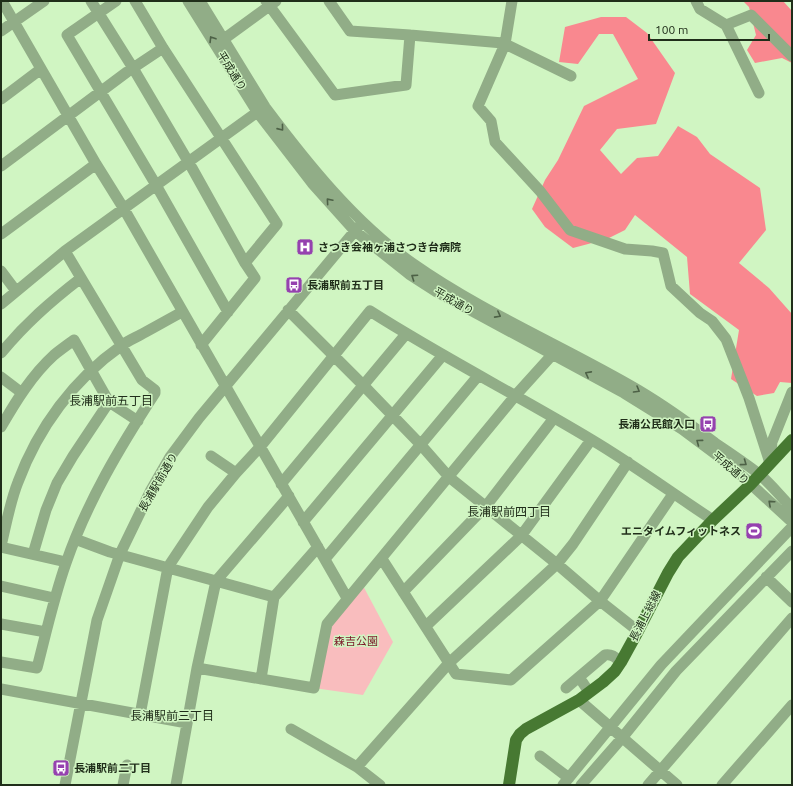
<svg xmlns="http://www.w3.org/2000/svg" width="793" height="786" viewBox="0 0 793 786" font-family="Ubuntu,'Noto Sans JP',sans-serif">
  <rect width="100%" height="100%" fill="#d0f5c2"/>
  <path fill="#f9bdbe" d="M 361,582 L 393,642 L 363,695 L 314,688 L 327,624 Z"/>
  <path fill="#f9888f" d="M 743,1 L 783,1 L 792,11 L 792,63 L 782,58 L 755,63 L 747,50 L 756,35 L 749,7 Z
    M 601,17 L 626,17 L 647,33 L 675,73 L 656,124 L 617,129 L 600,150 L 621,174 L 637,158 L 658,156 L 678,126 L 697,137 L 710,154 L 760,188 L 766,230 L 739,263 L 769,288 L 792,314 L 792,383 L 780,382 L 774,393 L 757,396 L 731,379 L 739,330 L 690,294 L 687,257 L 635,215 L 625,230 L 607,239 L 573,248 L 545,227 L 532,209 L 545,180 L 558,160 L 584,106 L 638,79 L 613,34 L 599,34 L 578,64 L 559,62 L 565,27 Z"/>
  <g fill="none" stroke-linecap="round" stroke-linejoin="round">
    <path stroke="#91ad87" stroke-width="11" d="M 2,1 L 96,164 L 124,209 L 347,598
      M 91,1 L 133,68 L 192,168 L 245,263 L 255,278 L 201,345
      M 116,1 L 67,35 L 156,185 L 228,312
      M 135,1 L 163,48 L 277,224 L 245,263
      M 188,1 L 258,113 L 312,183 L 355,231 L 409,274 L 437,292 L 624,393 L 682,429 L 729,464 L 792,522
      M 200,1 L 265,107 C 307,163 354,222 412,263 C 483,313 563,346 638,390 C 665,406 690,424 715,443 C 730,453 745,463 759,474 C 771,484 781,497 792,508
      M 266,1 L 335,95 L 406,85 L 410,35
      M 329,1 L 350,31 L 410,35 L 503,43 L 571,76
      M 512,1 L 505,44 L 478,106 L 491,121 L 495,142 L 540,191 L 570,230 L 625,249 L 652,251 L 663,253 L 671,286 L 700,313 L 712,321 L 726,339 L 749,398 L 770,463
      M 696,1 L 700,9 L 726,25 L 759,93
      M 726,25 L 751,15 L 792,56
      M 1,31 L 44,1
      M 224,39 L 276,1
      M 1,99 L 41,69
      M 1,166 L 127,72 L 163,48
      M 1,234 L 96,164
      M 1,271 L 16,291
      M 1,304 L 65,251 L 263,108
      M 288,310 L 364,386 L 421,445 L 449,477 L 557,564 L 600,601 L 638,631
      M 1,353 C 26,323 50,302 81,278
      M 1,377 L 22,393
      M 1,427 C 16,401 32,375 54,355 C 60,350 67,345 74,340 L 109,402 L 138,421
      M 211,456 L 236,473
      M 770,458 L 772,442 L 792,392
      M 281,484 L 406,334
      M 303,522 L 443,355
      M 75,539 L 110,552 L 274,597
      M 1,546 C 6,525 10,502 18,482 C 38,428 74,379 121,346 C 127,341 135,338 142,334 C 155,327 169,319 182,312
      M 1,547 L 66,562
      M 33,554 L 46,510 L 57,483 L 73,456 L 109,402
      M 325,559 L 478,376
      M 382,559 L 456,674 L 511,680 L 600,601 L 673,494
      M 766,577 L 792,602
      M 1,586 L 54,598
      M 403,592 L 486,506 L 554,418
      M 1,624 L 46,632
      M 426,626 L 521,536 L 591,440
      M 1,662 L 37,668 C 46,633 54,597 66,563 C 87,502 120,447 155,393 L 155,390 L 142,380 L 65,251
      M 197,668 L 314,688 L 327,624 L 515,396 L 552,355 L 556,349
      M 579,677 L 589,692
      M 261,679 L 274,597 L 318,547
      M 566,688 L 605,655 C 612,654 615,657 621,662
      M 1,689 L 187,723
      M 579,700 L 677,785
      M 140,715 L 168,567 L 208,507 L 236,473 L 260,447 L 370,311 C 442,357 519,396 592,440 C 634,465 673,494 713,520
      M 291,729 L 357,767 L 380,785
      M 540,756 L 569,778
      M 357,767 L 449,663 L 557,564 L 573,544 L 628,462
      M 65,785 L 97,620 L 120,554 L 151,490 L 170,457 L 199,418 L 359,226
      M 123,785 L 127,765
      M 176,785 L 197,668 L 216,581 L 289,496
      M 563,785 L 661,665 L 792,527
      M 581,785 L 622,738 L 676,671 L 792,551
      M 648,785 L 792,618
      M 722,785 L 792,705"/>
    <path stroke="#477932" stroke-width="12" d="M 509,785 L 516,740 L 520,734 L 526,729 L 579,700 L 603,682 L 615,671 L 621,662 L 638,631 L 668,573 L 678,557 L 713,520 L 750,485 L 792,440"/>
  </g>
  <defs><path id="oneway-chevron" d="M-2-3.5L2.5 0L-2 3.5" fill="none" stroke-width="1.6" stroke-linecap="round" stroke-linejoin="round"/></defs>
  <g stroke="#4d6146">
    <use href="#oneway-chevron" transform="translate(212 39) rotate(-122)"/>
    <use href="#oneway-chevron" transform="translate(281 128) rotate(51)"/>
    <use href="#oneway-chevron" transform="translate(329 201) rotate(-131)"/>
    <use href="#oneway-chevron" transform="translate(414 277) rotate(-146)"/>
    <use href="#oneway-chevron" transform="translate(498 315) rotate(28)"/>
    <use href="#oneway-chevron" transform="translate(588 374) rotate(-152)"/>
    <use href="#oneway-chevron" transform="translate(637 390) rotate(30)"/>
    <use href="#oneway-chevron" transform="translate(699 442) rotate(-143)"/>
    <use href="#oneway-chevron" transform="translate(744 463) rotate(36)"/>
    <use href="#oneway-chevron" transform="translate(771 503) rotate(-138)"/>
  </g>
  <defs>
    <g id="hospital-square" transform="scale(0.9)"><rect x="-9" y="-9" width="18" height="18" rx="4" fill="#9541af" stroke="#d0f5c2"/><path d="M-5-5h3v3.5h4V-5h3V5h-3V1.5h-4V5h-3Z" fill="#fff"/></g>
    <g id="bus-square" transform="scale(0.9)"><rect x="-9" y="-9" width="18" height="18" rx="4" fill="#9541af" stroke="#d0f5c2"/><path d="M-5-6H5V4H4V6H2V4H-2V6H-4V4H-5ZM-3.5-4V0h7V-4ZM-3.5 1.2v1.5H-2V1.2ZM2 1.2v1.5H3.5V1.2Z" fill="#fff"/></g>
    <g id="stadium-square" transform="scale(0.9)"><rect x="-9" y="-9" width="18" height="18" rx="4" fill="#9541af" stroke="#d0f5c2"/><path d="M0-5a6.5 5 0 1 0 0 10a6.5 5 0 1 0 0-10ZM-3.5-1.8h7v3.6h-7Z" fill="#fff"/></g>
  </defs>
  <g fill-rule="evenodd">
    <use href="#hospital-square" x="305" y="247"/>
    <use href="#bus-square" x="294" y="285"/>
    <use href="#bus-square" x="708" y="424"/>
    <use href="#stadium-square" x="754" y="531"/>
    <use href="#bus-square" x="61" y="768"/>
  </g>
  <g text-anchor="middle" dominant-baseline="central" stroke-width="3" stroke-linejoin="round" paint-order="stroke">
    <g font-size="11" fill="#202e1a" stroke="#d0f5c2">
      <text transform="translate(232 71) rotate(58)">平成通り</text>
      <text transform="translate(454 301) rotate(30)">平成通り</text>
      <text transform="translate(731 468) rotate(41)">平成通り</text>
      <text transform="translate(158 482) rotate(-60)">長浦駅前通り</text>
      <text transform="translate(645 616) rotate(-63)">長浦上総線</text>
    </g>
    <g font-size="11" font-weight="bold" fill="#202e1a" stroke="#d0f5c2" text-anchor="start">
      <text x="318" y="247">さつき会袖ヶ浦さつき台病院</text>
      <text x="307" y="285">長浦駅前五丁目</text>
      <text x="695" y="424" text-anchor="end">長浦公民館入口</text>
      <text x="741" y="531" text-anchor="end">エニタイムフィットネス</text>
      <text x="74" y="768">長浦駅前二丁目</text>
    </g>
    <g font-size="11" fill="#7b1728" stroke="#d0f5c2">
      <text x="356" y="641">森吉公園</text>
    </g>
    <g font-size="12" fill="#202e1a" stroke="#d0f5c2">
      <text x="111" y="400">長浦駅前五丁目</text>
      <text x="509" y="511">長浦駅前四丁目</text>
      <text x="172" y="715">長浦駅前三丁目</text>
    </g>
  </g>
  <rect width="793" height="786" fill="none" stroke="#202e1a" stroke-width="4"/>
  <path d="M649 34v6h120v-6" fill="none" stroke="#202e1a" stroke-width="2"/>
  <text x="655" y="34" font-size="12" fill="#202e1a" stroke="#d0f5c2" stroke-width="3" paint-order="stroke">100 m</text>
</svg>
